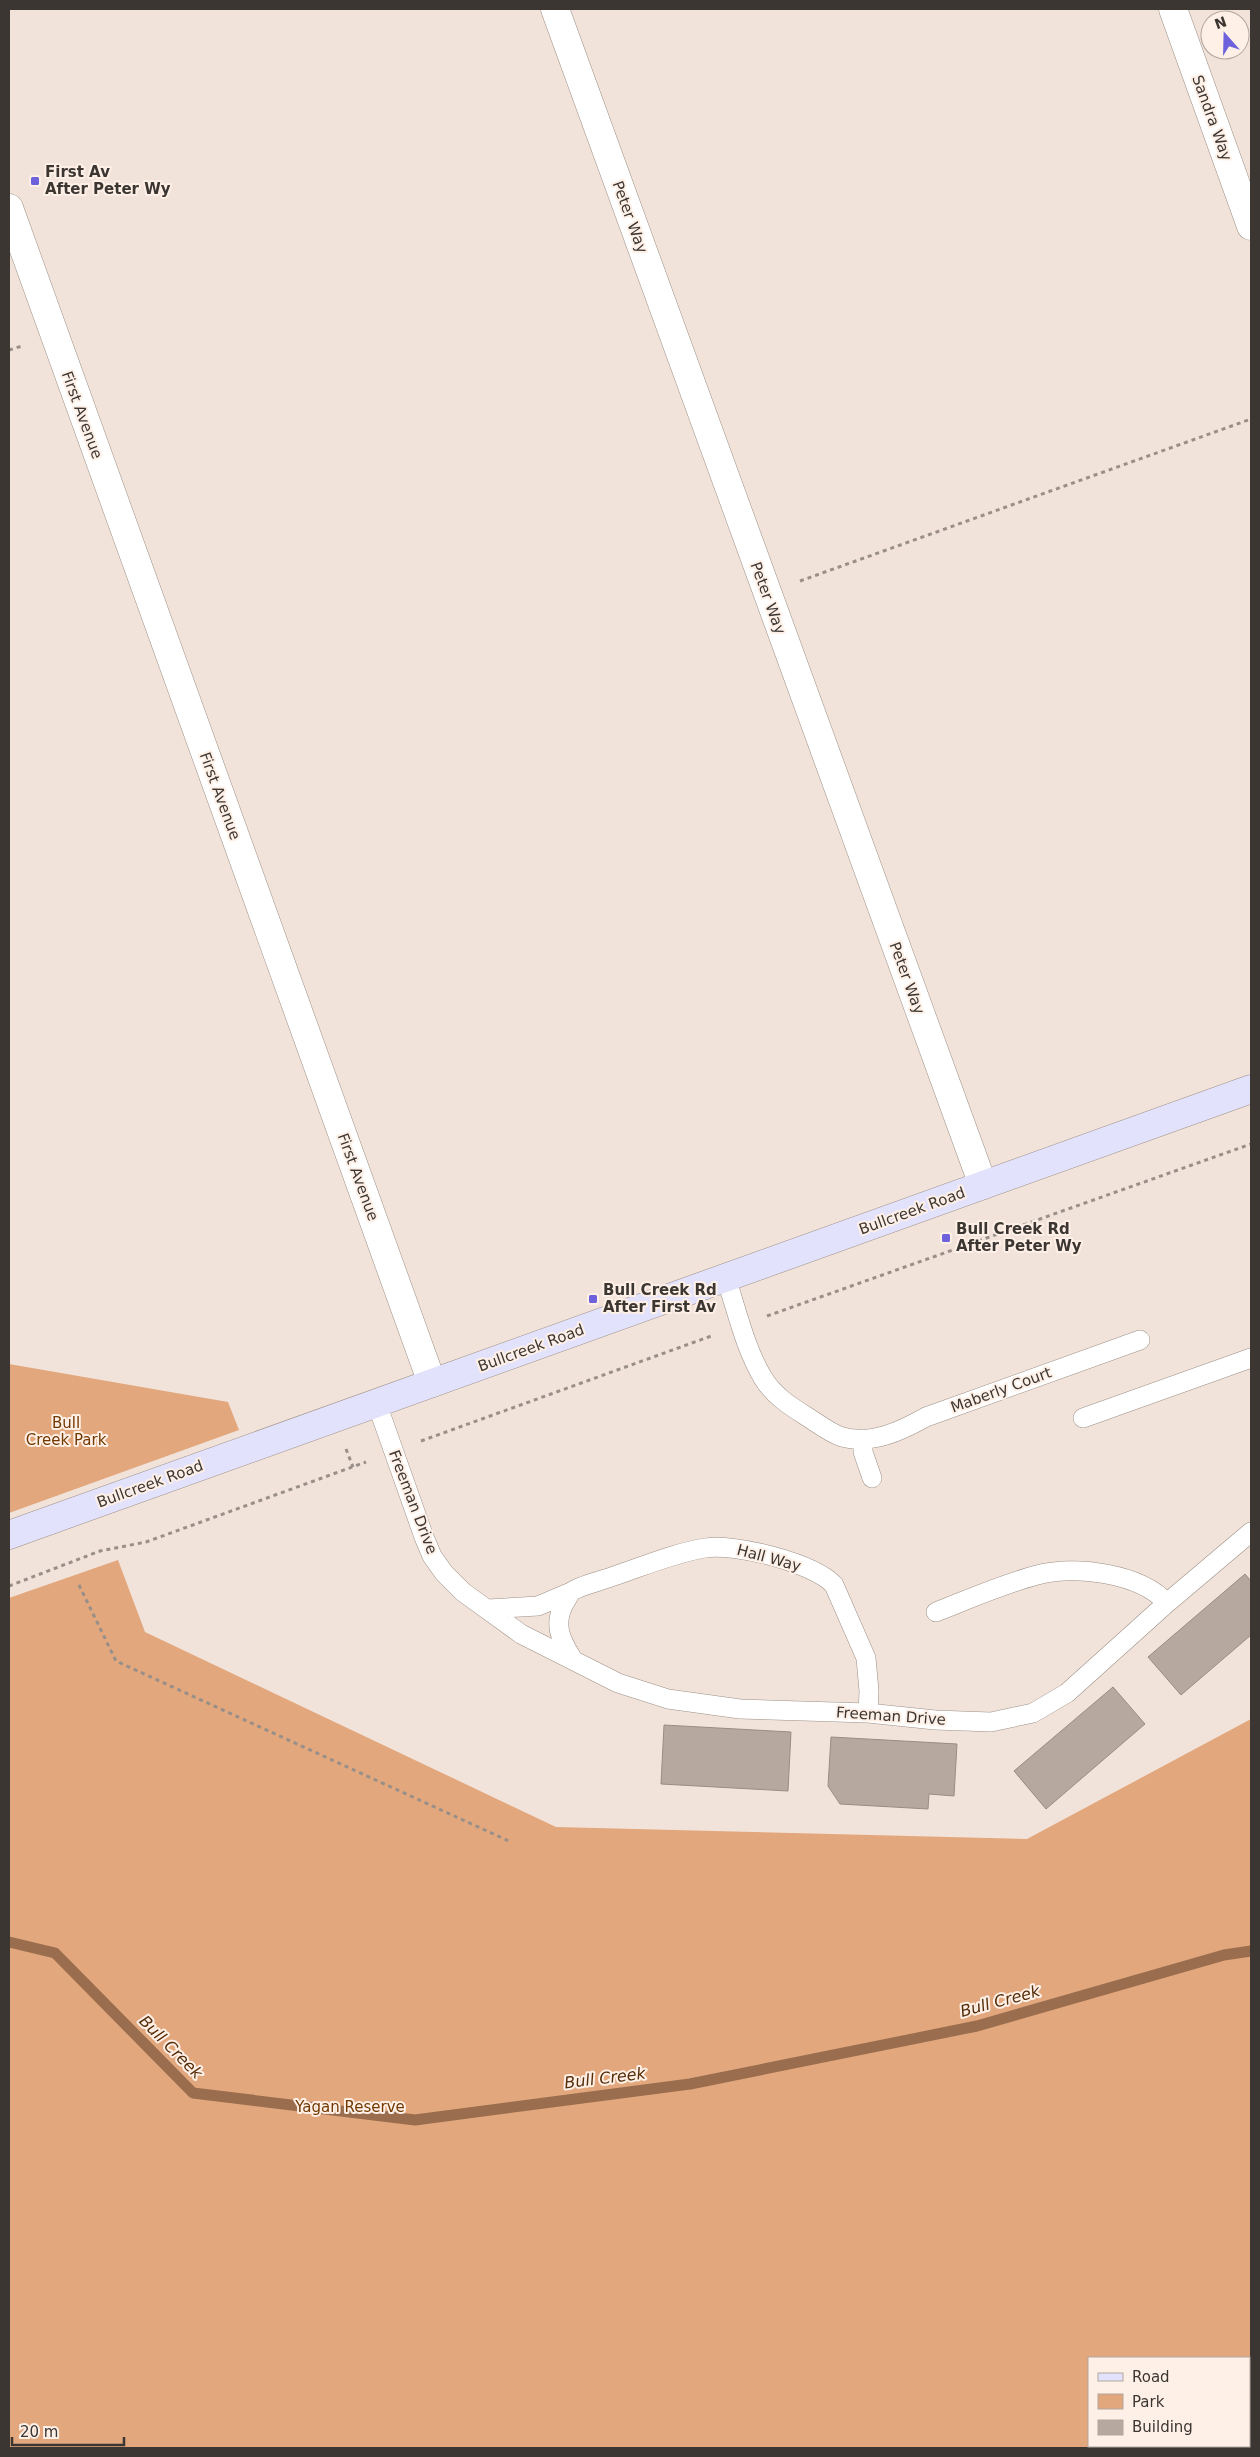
<svg xmlns="http://www.w3.org/2000/svg" width="1260" height="2457" viewBox="0 0 1260 2457" font-family="'DejaVu Sans',sans-serif">
  <rect width="100%" height="100%" fill="#f2e3da"/>
  <path fill="#e2a77d" d="M 9,1364 L 228,1402 L 239,1430 L 9,1513 Z
    M 118,1560 L 145,1632 L 556,1827 L 1027,1839 L 1251,1719 L 1251,2393 L 1249,2395 L 1249,2358 L 1089,2358 L 1089,2446 L 1173,2446 L 1169,2448 L 9,2448 L 9,1598 Z"/>
  <g fill="none" stroke-linecap="round" stroke-linejoin="round">
    <path stroke="#996d4d" stroke-width="11" d="M 9,1942 L 55,1953 L 193,2093 L 415,2120 L 690,2084 L 977,2026 L 1224,1955 L 1251,1951"/>
  </g>
  <path fill="#b6a89f" stroke="#998c83" d="M 1245,1574 L 1251,1581 L 1251,1635 L 1181,1695 L 1148,1657 Z
    M 1113,1687 L 1145,1724 L 1046,1809 L 1014,1771 Z
    M 664,1725 L 791,1732 L 788,1791 L 661,1784 Z
    M 831,1737 L 957,1744 L 954,1796 L 929,1794 L 928,1809 L 840,1804 L 828,1786 Z"/>
  <g fill="none" stroke-linecap="round" stroke-linejoin="round">
    <g stroke="#9d9087" stroke-width="20">
      <path id="lane" d="M 726,1278 C 737,1311 745,1348 763,1378 C 773,1395 790,1406 806,1416 C 817,1423 830,1433 842,1437 C 872,1445 901,1431 926,1417 L 1140,1340
        M 377,1404 L 424,1537 L 432,1556 L 444,1573 L 463,1592 L 521,1634 L 618,1683 L 668,1699 L 740,1709 L 868,1713 L 935,1720 L 991,1722 L 1033,1713 L 1067,1693 L 1167,1603 L 1251,1532
        M 1083,1418 L 1251,1358
        M 863,1439 L 863,1452 L 872,1478
        M 488,1609 L 538,1606 L 571,1592
        M 936,1612 C 969,1599 1003,1584 1037,1575 C 1075,1565 1140,1573 1167,1603
        M 572,1658 C 560,1639 553,1623 565,1602 C 567,1600 569,1594 571,1592 C 578,1586 604,1580 614,1576 C 644,1566 674,1553 705,1548 C 735,1543 814,1563 834,1585 L 866,1658 L 869,1691 L 868,1713"/>
    </g>
    <g stroke="#9d9087" stroke-width="29">
      <path id="street" d="M 555,9 L 983,1185
        M 1173,9 L 1251,226
        M 9,208 L 432,1383"/>
    </g>
    <g stroke="#9d9087" stroke-width="29">
      <path id="secondary" d="M 9,1535 L 1251,1089"/>
    </g>
    <path stroke="#998f89" stroke-width="3" stroke-dasharray="4 4" stroke-linecap="butt" d="M 9,350 L 22,346
      M 800,581 L 1251,419
      M 767,1316 L 1251,1144
      M 421,1441 L 714,1335
      M 346,1449 L 353,1467
      M 79,1585 L 116,1661 L 511,1842
      M 9,1586 L 100,1551 L 146,1542 L 366,1462
      M 1249,2404 L 1251,2402
      M 1185,2448 L 1189,2446"/>
    <use href="#lane" stroke="#fff" stroke-width="19"/>
    <use href="#street" stroke="#fff" stroke-width="28"/>
    <use href="#secondary" stroke="#e2e2fc" stroke-width="28"/>
  </g>
  <g fill="#6e62dc" stroke="#fff0e7" stroke-width="2">
    <rect x="30" y="176" width="10" height="10" rx="2.5"/>
    <rect x="941" y="1233" width="10" height="10" rx="2.5"/>
    <rect x="588" y="1294" width="10" height="10" rx="2.5"/>
  </g>
  <g text-anchor="middle" dominant-baseline="central" stroke-width="4" stroke-linejoin="round" paint-order="stroke">
    <g font-size="15" fill="#3b3632" stroke="#fff0e7">
      <text transform="translate(1212 118) rotate(70)">Sandra Way</text>
      <text transform="translate(630 217) rotate(70)">Peter Way</text>
      <text transform="translate(82 415) rotate(70)">First Avenue</text>
      <text transform="translate(768 598) rotate(70)">Peter Way</text>
      <text transform="translate(220 796) rotate(70)">First Avenue</text>
      <text transform="translate(907 978) rotate(70)">Peter Way</text>
      <text transform="translate(358 1177) rotate(70)">First Avenue</text>
      <text transform="translate(912 1211) rotate(-20)">Bullcreek Road</text>
      <text transform="translate(531 1348) rotate(-20)">Bullcreek Road</text>
      <text transform="translate(1001 1390) rotate(-20)">Maberly Court</text>
      <text transform="translate(150 1484) rotate(-20)">Bullcreek Road</text>
      <text transform="translate(413 1502) rotate(69)">Freeman Drive</text>
      <text transform="translate(769 1558) rotate(15)">Hall Way</text>
      <text transform="translate(891 1716) rotate(4)">Freeman Drive</text>
    </g>
    <g font-size="15" font-weight="bold" fill="#3b3632" stroke="#fff0e7" text-anchor="start">
      <text x="45" y="172">First Av<tspan x="45" dy="17">After Peter Wy</tspan></text>
      <text x="956" y="1229">Bull Creek Rd<tspan x="956" dy="17">After Peter Wy</tspan></text>
      <text x="603" y="1290">Bull Creek Rd<tspan x="603" dy="17">After First Av</tspan></text>
    </g>
    <g font-size="15" fill="#713800" stroke="#fff0e7">
      <text x="66" y="1423">Bull<tspan x="66" dy="17">Creek Park</tspan></text>
      <text x="350" y="2107">Yagan Reserve</text>
    </g>
    <g font-size="16" font-style="italic" fill="#552d09" stroke="#fff0e7">
      <text transform="translate(1000 2001) rotate(-15)">Bull Creek</text>
      <text transform="translate(171 2047) rotate(45)">Bull Creek</text>
      <text transform="translate(605 2078) rotate(-7)">Bull Creek</text>
    </g>
  </g>
  <rect width="1260" height="2457" fill="none" stroke="#3b3632" stroke-width="20"/>
  <rect x="1088" y="2357" width="162" height="90" fill="#fff0e7" stroke="#b1a69f"/>
  <rect x="1098" y="2373" width="25" height="8" fill="#e2e2fc" stroke="#b1a69f"/>
  <text x="1132" y="2382" font-size="15" fill="#3b3632">Road</text>
  <rect x="1098" y="2394" width="25" height="15" fill="#e2a77d" stroke="#b1a69f"/>
  <text x="1132" y="2407" font-size="15" fill="#3b3632">Park</text>
  <rect x="1098" y="2420" width="25" height="15" fill="#b6a89f" stroke="#b1a69f"/>
  <text x="1132" y="2432" font-size="15" fill="#3b3632">Building</text>
  <g transform="translate(1225 35) rotate(340)"><circle r="24" fill="#fff0e7" stroke="#b1a69f"/>
  <path d="M0-4L9 19L0 12L-9 19Z" fill="#6e62dc"/>
  <text y="-8" font-size="14" font-weight="bold" text-anchor="middle" fill="#3b3632">N</text>
  </g>
  <path d="M12 2437v8h112v-8" fill="none" stroke="#3b3632" stroke-width="2.5"/>
  <text x="20" y="2437" font-size="15" fill="#3b3632" stroke="#fff0e7" stroke-width="4" paint-order="stroke">20 m</text>
</svg>
